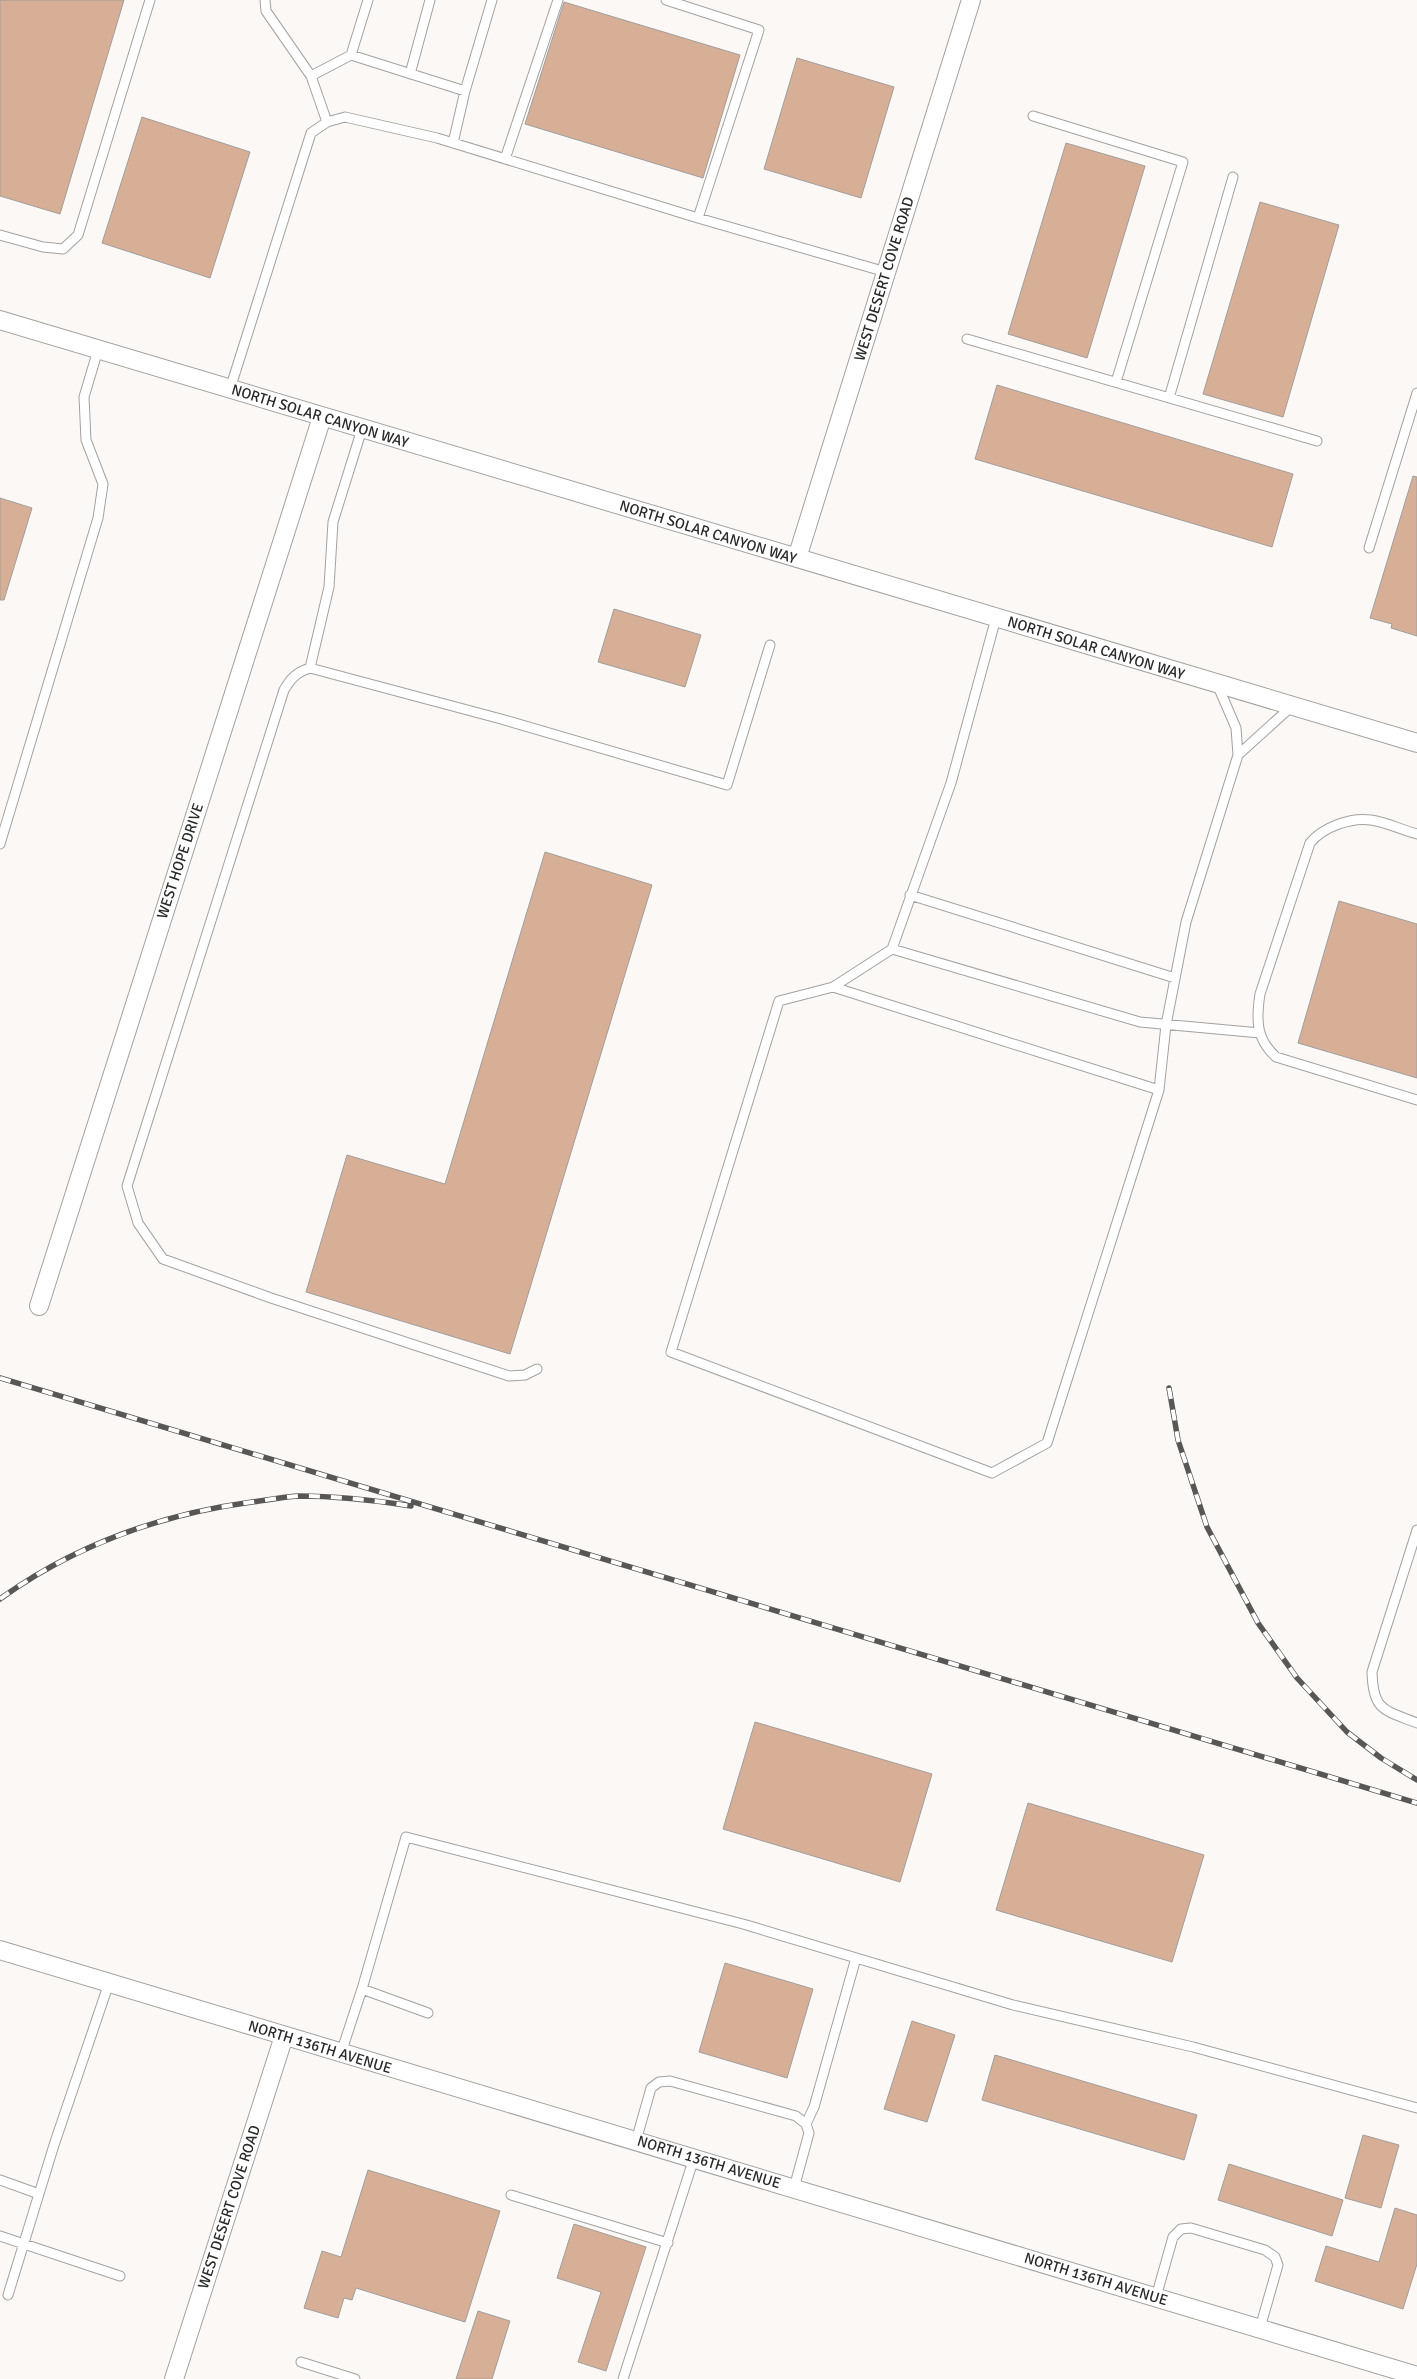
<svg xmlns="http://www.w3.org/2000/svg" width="1417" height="2379" viewBox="0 0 1417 2379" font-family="Signika,sans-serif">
  <rect width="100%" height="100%" fill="#fbf8f6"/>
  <path fill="#d7af97" stroke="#a19e9c" d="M 0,0 L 124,0 L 60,214 L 0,196 Z
    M 564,2 L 740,55 L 703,178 L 525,124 Z
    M 797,58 L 894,87 L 861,198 L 764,169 Z
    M 142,117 L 250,152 L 210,278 L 102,243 Z
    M 1066,143 L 1145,166 L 1087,358 L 1008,334 Z
    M 1260,202 L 1339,225 L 1283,417 L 1203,394 Z
    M 997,385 L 1293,474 L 1272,547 L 975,459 Z
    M 1413,476 L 1417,477 L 1417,636 L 1391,628 L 1392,624 L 1370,618 Z
    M 0,498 L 32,508 L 4,600 L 0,600 Z
    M 614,609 L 701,635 L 685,687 L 598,662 Z
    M 545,852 L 652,885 L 510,1354 L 306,1292 L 347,1155 L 445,1184 Z
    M 1339,901 L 1417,924 L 1417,1078 L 1298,1043 Z
    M 755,1722 L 932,1774 L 900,1882 L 723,1829 Z
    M 1028,1803 L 1204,1855 L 1172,1962 L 996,1910 Z
    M 725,1963 L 813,1989 L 787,2078 L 699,2052 Z
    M 912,2021 L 955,2035 L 927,2122 L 884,2109 Z
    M 995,2055 L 1197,2115 L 1184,2160 L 982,2100 Z
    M 1363,2135 L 1399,2145 L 1381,2208 L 1345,2198 Z
    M 1229,2164 L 1343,2200 L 1332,2236 L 1218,2200 Z
    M 368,2170 L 500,2211 L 465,2322 L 356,2288 L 352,2300 L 344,2298 L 338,2318 L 304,2308 L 322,2251 L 341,2257 Z
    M 1395,2208 L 1417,2215 L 1417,2264 L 1403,2309 L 1315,2281 L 1326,2246 L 1379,2262 Z
    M 574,2224 L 646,2247 L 606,2371 L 578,2362 L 601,2292 L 557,2278 Z
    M 478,2311 L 510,2321 L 492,2379 L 456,2379 Z"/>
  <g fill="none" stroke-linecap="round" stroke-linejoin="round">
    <g stroke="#a4a2a0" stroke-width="11">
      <path id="service" d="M 265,0 L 266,11 L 311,76 L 351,55 L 465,91 L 492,0
        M 666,0 L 759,30 L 698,218
        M 351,55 L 368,0
        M 410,74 L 430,0
        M 311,76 L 327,122
        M 1033,116 L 1183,162 L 1116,382
        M 453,143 L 465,91
        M 505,159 L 558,0
        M 0,235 L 43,247 L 63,249 L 78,235 L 150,0
        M 967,339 L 1317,441
        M 230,389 L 311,133 L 327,122 L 345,117 L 437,138 L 698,218 L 886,272
        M 1169,398 L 1233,177
        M 1369,548 L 1417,393
        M 996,618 L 951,783 L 892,949 L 1140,1022 L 1260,1033
        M 310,668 L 329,587 L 333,522 L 362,429
        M 1217,684 L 1236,728 L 1238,755 L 1292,706
        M 1417,834 C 1402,830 1386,822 1371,820 C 1351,817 1323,827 1310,843 L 1260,994 C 1256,1020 1256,1039 1276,1057 L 1417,1100
        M 0,844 L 98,518 L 103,484 L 86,440 L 84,397 L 98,350
        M 910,895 L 1175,978
        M 833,987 L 892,949
        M 1159,1090 L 833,987 L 779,1001 L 671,1352 L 992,1473 L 1047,1443 L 1159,1090 L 1166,1025 L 1186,922 L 1238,755
        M 537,1369 L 525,1375 L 509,1376 L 271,1298 L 163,1259 L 138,1223 L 127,1186 L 284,690 C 291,678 297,672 310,668 L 501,719 L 727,785 L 770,645
        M 1417,1530 L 1372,1672 C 1373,1711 1384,1710 1417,1723
        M 362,1989 L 406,1837 L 743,1924 L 1013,2005 L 1193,2047 L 1417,2108
        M 341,2053 L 362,1989 L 428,2013
        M 806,2124 L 814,2107 L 856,1958
        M 636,2141 L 651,2088 L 659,2082 L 670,2081 L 796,2116 L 806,2124 L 809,2133 L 794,2188
        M 0,2180 L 39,2194
        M 511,2195 L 668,2243
        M 0,2236 L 120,2276
        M 8,2295 L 54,2145 L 109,1983
        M 1156,2297 L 1173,2237 L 1181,2229 L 1191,2228 L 1265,2250 L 1275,2257 L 1278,2265 L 1260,2328
        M 301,2362 L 355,2379
        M 623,2379 L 694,2158"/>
    </g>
    <g stroke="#a4a2a0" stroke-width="20">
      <path id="minor" d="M 0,320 L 1417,743
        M 797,558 L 971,0
        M 39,1306 L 322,417
        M 0,1950 L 1417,2376
        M 174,2379 L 284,2036"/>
    </g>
    <use href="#service" stroke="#fff" stroke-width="9"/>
    <use href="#minor" stroke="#fff" stroke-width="18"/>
    <g stroke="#595756" stroke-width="5.5">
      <path id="rail" d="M 0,1378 L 1417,1803
        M 1169,1388 L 1178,1440 L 1207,1527 L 1258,1623 L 1297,1678 L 1347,1732 L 1381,1758 L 1417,1780
        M 0,1599 C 75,1545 162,1514 252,1502 C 267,1500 283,1497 298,1496 C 336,1496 373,1500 411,1506"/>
    </g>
    <use href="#rail" stroke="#fff" stroke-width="4" stroke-dasharray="11" stroke-linecap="butt"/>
  </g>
  <g text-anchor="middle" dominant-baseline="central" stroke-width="4" stroke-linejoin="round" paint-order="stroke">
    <g font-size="15" fill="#2a2928" stroke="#fff">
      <text transform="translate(884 279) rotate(-73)">WEST DESERT COVE ROAD</text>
      <text transform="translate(320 416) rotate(17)">NORTH SOLAR CANYON WAY</text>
      <text transform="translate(708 532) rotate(17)">NORTH SOLAR CANYON WAY</text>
      <text transform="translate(1096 648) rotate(17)">NORTH SOLAR CANYON WAY</text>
      <text transform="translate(180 861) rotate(-72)">WEST HOPE DRIVE</text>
      <text transform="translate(320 2047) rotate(17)">NORTH 136TH AVENUE</text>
      <text transform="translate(709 2162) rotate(17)">NORTH 136TH AVENUE</text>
      <text transform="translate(229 2207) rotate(-72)">WEST DESERT COVE ROAD</text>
      <text transform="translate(1096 2279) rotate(17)">NORTH 136TH AVENUE</text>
    </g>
  </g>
</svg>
